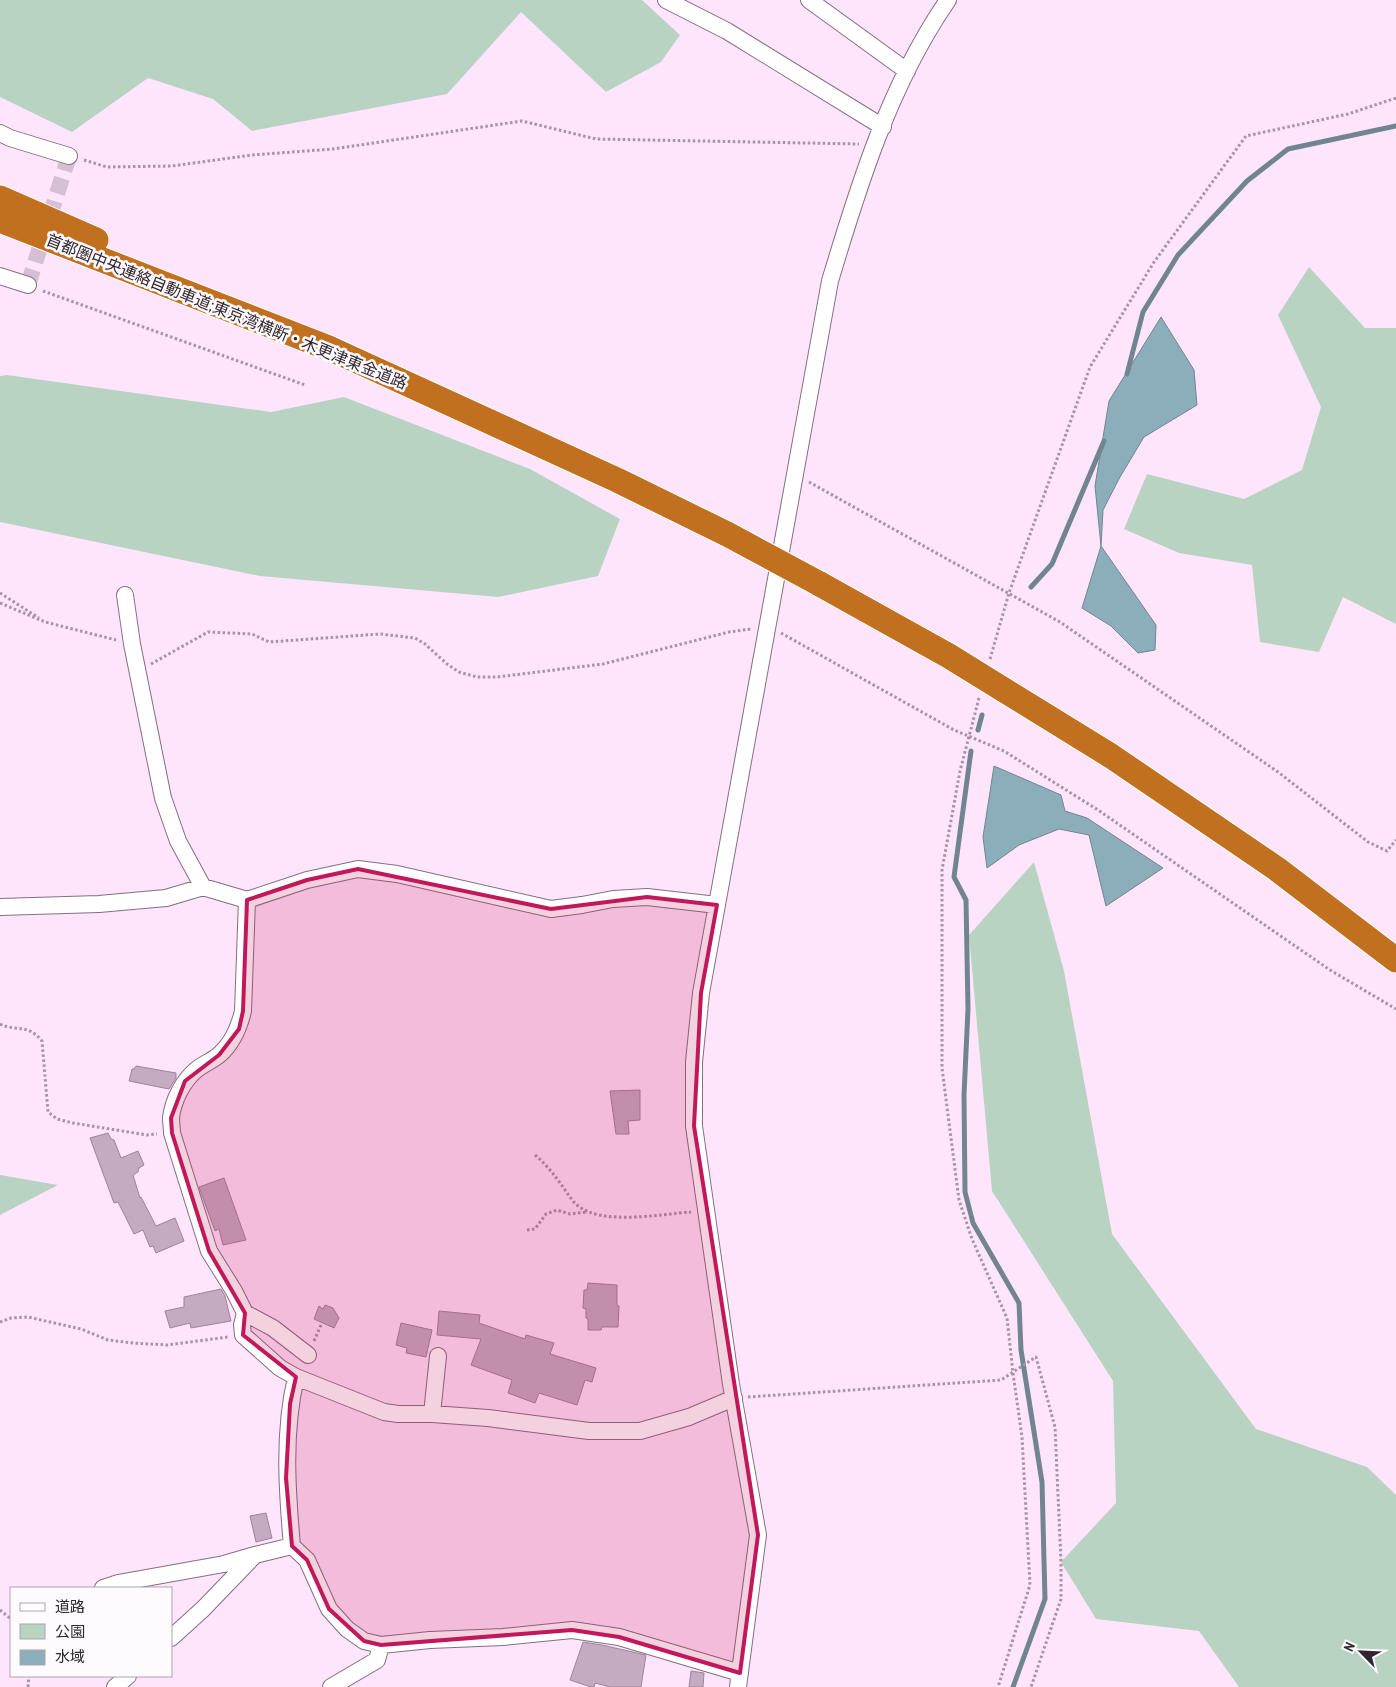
<svg xmlns="http://www.w3.org/2000/svg" width="1396" height="1687" viewBox="0 0 1396 1687" font-family="'Archivo Narrow','Noto Sans JP',sans-serif">
  <rect width="100%" height="100%" fill="#ffe5fc"/>
  <path fill="#b9d3c3" d="M 0,0 L 642,0 L 680,35 L 661,62 L 606,92 L 521,12 L 447,94 L 252,131 L 213,99 L 148,78 L 72,132 L 0,97 Z
    M 1309,267 L 1365,328 L 1396,328 L 1396,624 L 1343,597 L 1319,652 L 1260,642 L 1252,565 L 1179,553 L 1124,529 L 1147,474 L 1244,499 L 1302,470 L 1321,407 L 1278,315 Z
    M 7,375 L 271,412 L 344,397 L 530,469 L 620,519 L 598,576 L 498,597 L 260,576 L 0,522 L 0,376 Z
    M 1034,862 L 1064,971 L 1112,1234 L 1256,1429 L 1367,1467 L 1396,1495 L 1396,1687 L 1239,1687 L 1199,1631 L 1096,1619 L 1061,1562 L 1116,1503 L 1113,1381 L 992,1191 L 969,935 Z
    M 0,1175 L 58,1185 L 0,1215 Z"/>
  <path fill="#8caeba" stroke="#708590" d="M 1161,317 L 1194,370 L 1197,405 L 1144,437 L 1120,477 L 1103,510 L 1101,546 L 1156,625 L 1155,650 L 1138,653 L 1111,626 L 1082,608 L 1101,546 L 1095,486 L 1109,401 Z
    M 994,766 L 1061,795 L 1065,811 L 1087,818 L 1163,868 L 1106,906 L 1089,835 L 1059,829 L 1019,845 L 987,868 L 983,837 Z"/>
  <g fill="none" stroke-linecap="round" stroke-linejoin="round">
    <path stroke="#708590" stroke-width="5" d="M 1127,374 L 1143,312 L 1178,255 L 1247,181 L 1288,149 L 1396,126
      M 1031,587 L 1052,564 L 1104,441
      M 978,730 L 982,715
      M 971,751 L 954,877 L 966,900 L 968,1009 L 964,1095 L 965,1192 L 973,1223 L 1019,1303 L 1021,1350 L 1042,1482 L 1045,1599 L 1013,1687"/>
  </g>
  <path fill="#c4abc1" stroke="#9c8499" d="M 136,1066 L 176,1073 L 176,1078 L 169,1089 L 129,1081 L 132,1069 L 134,1069 Z
    M 640,1090 L 640,1120 L 628,1121 L 629,1134 L 616,1134 L 610,1091 Z
    M 108,1133 L 111,1139 L 114,1140 L 121,1158 L 138,1151 L 144,1165 L 139,1168 L 138,1172 L 133,1175 L 140,1198 L 141,1197 L 156,1226 L 175,1218 L 184,1241 L 156,1253 L 153,1246 L 150,1247 L 143,1230 L 134,1234 L 118,1202 L 114,1203 L 90,1138 Z
    M 224,1178 L 246,1240 L 223,1245 L 219,1229 L 215,1231 L 199,1187 Z
    M 588,1283 L 617,1285 L 617,1305 L 619,1306 L 618,1327 L 602,1327 L 601,1330 L 588,1330 L 588,1319 L 586,1318 L 586,1309 L 583,1308 L 584,1290 L 587,1290 Z
    M 221,1289 L 225,1296 L 231,1321 L 191,1328 L 190,1323 L 170,1328 L 165,1311 L 184,1307 L 184,1297 Z
    M 325,1305 L 333,1308 L 339,1318 L 334,1328 L 314,1319 L 319,1306 L 323,1309 Z
    M 439,1311 L 480,1315 L 479,1323 L 525,1339 L 526,1335 L 554,1343 L 550,1354 L 596,1368 L 592,1382 L 585,1380 L 577,1405 L 539,1393 L 535,1403 L 508,1393 L 512,1380 L 471,1365 L 481,1339 L 437,1335 Z
    M 401,1323 L 432,1330 L 426,1357 L 406,1353 L 407,1348 L 396,1345 Z
    M 266,1513 L 272,1538 L 256,1542 L 250,1516 Z
    M 583,1642 L 602,1645 L 646,1655 L 641,1687 L 610,1687 L 595,1683 L 594,1687 L 591,1687 L 570,1680 Z
    M 691,1671 L 704,1673 L 703,1687 L 689,1687 Z"/>
  <g fill="none" stroke-linecap="round" stroke-linejoin="round">
    <path stroke="#d5bfd3" stroke-width="16" stroke-dasharray="16 8" stroke-linecap="butt" d="M 28,285 L 69,156"/>
    <g stroke="#846e82" stroke-width="18">
      <path id="minor" d="M 666,0 L 727,31 L 883,127
        M 809,0 L 907,71
        M 0,133 L 10,138 L 69,156
        M 0,276 L 28,285
        M 125,595 L 132,644 L 163,798 L 178,841 L 203,887
        M 247,900 L 243,1011 C 239,1028 233,1043 219,1055 C 212,1061 203,1064 196,1070 C 183,1081 173,1100 171,1118 C 171,1123 172,1129 172,1133 L 209,1251 L 234,1291 L 245,1313 L 242,1325 L 243,1335 L 280,1368 L 296,1377 L 384,1412 L 398,1414 L 432,1414 L 488,1418 L 589,1431 L 640,1431 L 689,1417 L 734,1398
        M 0,907 L 99,904 L 166,898 L 203,887 L 247,900 L 307,880 L 358,869 L 397,874 L 551,909 L 582,905 L 613,899 L 647,897 L 717,905
        M 245,1313 L 273,1328 L 308,1355
        M 296,1377 C 283,1433 287,1489 292,1546 L 307,1560 L 329,1609 L 347,1629 L 364,1641 L 381,1645 L 430,1640 L 503,1637 L 572,1630 L 619,1637 L 740,1673
        M 432,1414 L 438,1356
        M 103,1588 L 118,1583 L 224,1564 L 255,1555
        M 171,1638 L 203,1609 L 255,1555 L 292,1546
        M 115,1687 L 128,1676
        M 331,1687 L 377,1660 L 381,1645
        M 738,1687 L 758,1535 L 731,1384 L 694,1126 L 694,1062 L 701,993 L 830,281 C 859,184 890,84 948,0"/>
    </g>
    <g stroke="#fff" stroke-width="27">
      <path id="highway" d="M 0,198 L 96,240
        M 0,220 L 331,349 L 617,480 L 727,534
        M 818,583 L 949,656 L 1111,756 L 1277,869 L 1396,960"/>
    </g>
    <path stroke="#a693a4" stroke-width="3" stroke-dasharray="2.5 2.5" stroke-linecap="butt" d="M 84,160 L 107,167 L 172,166 L 252,155 L 333,149 L 522,121 L 596,139 L 859,144
      M 43,291 L 305,385
      M 809,482 L 1060,622 L 1278,772 L 1368,842 L 1387,851 L 1396,840
      M 0,593 L 39,618
      M 0,603 L 45,622 L 116,640
      M 781,633 L 954,730 L 1004,751 L 1098,810 L 1330,970 L 1396,1009
      M 990,659 L 1009,593 L 1090,367 L 1154,262 L 1246,136 L 1348,114 L 1396,98
      M 151,664 L 208,632 L 252,634 L 269,642 L 380,634 L 415,638 L 425,644 L 447,664 L 459,672 L 477,677 L 497,677 L 603,664 L 729,632 L 751,629
      M 979,698 L 960,771 L 942,870 L 942,1068 L 959,1200 L 972,1239 L 1007,1318 L 1013,1373 L 1022,1437 L 1030,1585 L 998,1687
      M 0,1024 C 17,1032 27,1023 42,1041 L 48,1112 L 57,1119 L 73,1123 L 147,1135 L 157,1134
      M 535,1155 C 547,1165 556,1177 565,1190 C 569,1195 572,1201 577,1205 C 601,1226 661,1214 691,1212
      M 527,1230 L 535,1229 L 546,1214 L 557,1210 L 570,1214 L 587,1212
      M 0,1322 L 11,1318 L 28,1317 L 81,1329 L 108,1340 L 133,1343 L 167,1345 L 228,1337
      M 314,1341 L 321,1325
      M 748,1397 L 1001,1380 L 1036,1357 L 1055,1427 L 1061,1562 L 1061,1599 L 1031,1687
      M 0,1610 L 11,1619
      M 28,1687 L 29,1676"/>
    <use href="#minor" stroke="#fff" stroke-width="16"/>
    <use href="#highway" stroke="#c17020" stroke-width="25"/>
    <g stroke="#fff" stroke-width="27" stroke-linecap="butt">
      <path id="highway-bridge" d="M 727,534 L 818,583"/>
    </g>
    <use href="#highway-bridge" stroke="#c17020" stroke-width="25"/>
  </g>
  <path fill="#c2185b" fill-opacity="0.2" stroke="#c2185b" stroke-width="4" stroke-linejoin="round" d="M 358,869 L 551,909 L 647,897 L 717,905 L 701,993 L 694,1126 L 758,1535 L 740,1673 L 619,1637 L 572,1630 L 381,1645 L 364,1641 L 329,1609 L 307,1560 L 292,1546 L 286,1478 L 290,1404 L 296,1377 L 243,1335 L 245,1313 L 209,1251 L 172,1133 L 171,1118 L 185,1081 L 219,1055 L 239,1029 L 243,1011 L 247,900 L 307,880 Z"/>
  <g text-anchor="middle" dominant-baseline="central" stroke-width="5" stroke-linejoin="round" paint-order="stroke">
    <g font-size="16" fill="#2f262e" stroke="#fffafe">
      <text transform="translate(227 311) rotate(22)">首都圏中央連絡自動車道;東京湾横断・木更津東金道路</text>
    </g>
  </g>
  <rect x="10" y="1587" width="162" height="90" fill="#fffafe" stroke="#aca5ab"/>
  <rect x="20" y="1603" width="25" height="8" fill="#ffffff" stroke="#aca5ab"/>
  <text x="55" y="1612" font-size="15" fill="#2f262e">道路</text>
  <rect x="20" y="1624" width="25" height="15" fill="#b9d3c3" stroke="#aca5ab"/>
  <text x="55" y="1637" font-size="15" fill="#2f262e">公園</text>
  <rect x="20" y="1650" width="25" height="15" fill="#8caeba" stroke="#aca5ab"/>
  <text x="55" y="1662" font-size="15" fill="#2f262e">水域</text>
  <g transform="translate(1361 1652) rotate(294)" stroke="#fffafe" stroke-width="4" paint-order="stroke">
  <path d="M0-4L9 19L0 12L-9 19Z" fill="#2f262e"/>
  <text y="-8" font-size="14" font-weight="bold" text-anchor="middle" fill="#2f262e">N</text>
  </g>
</svg>
